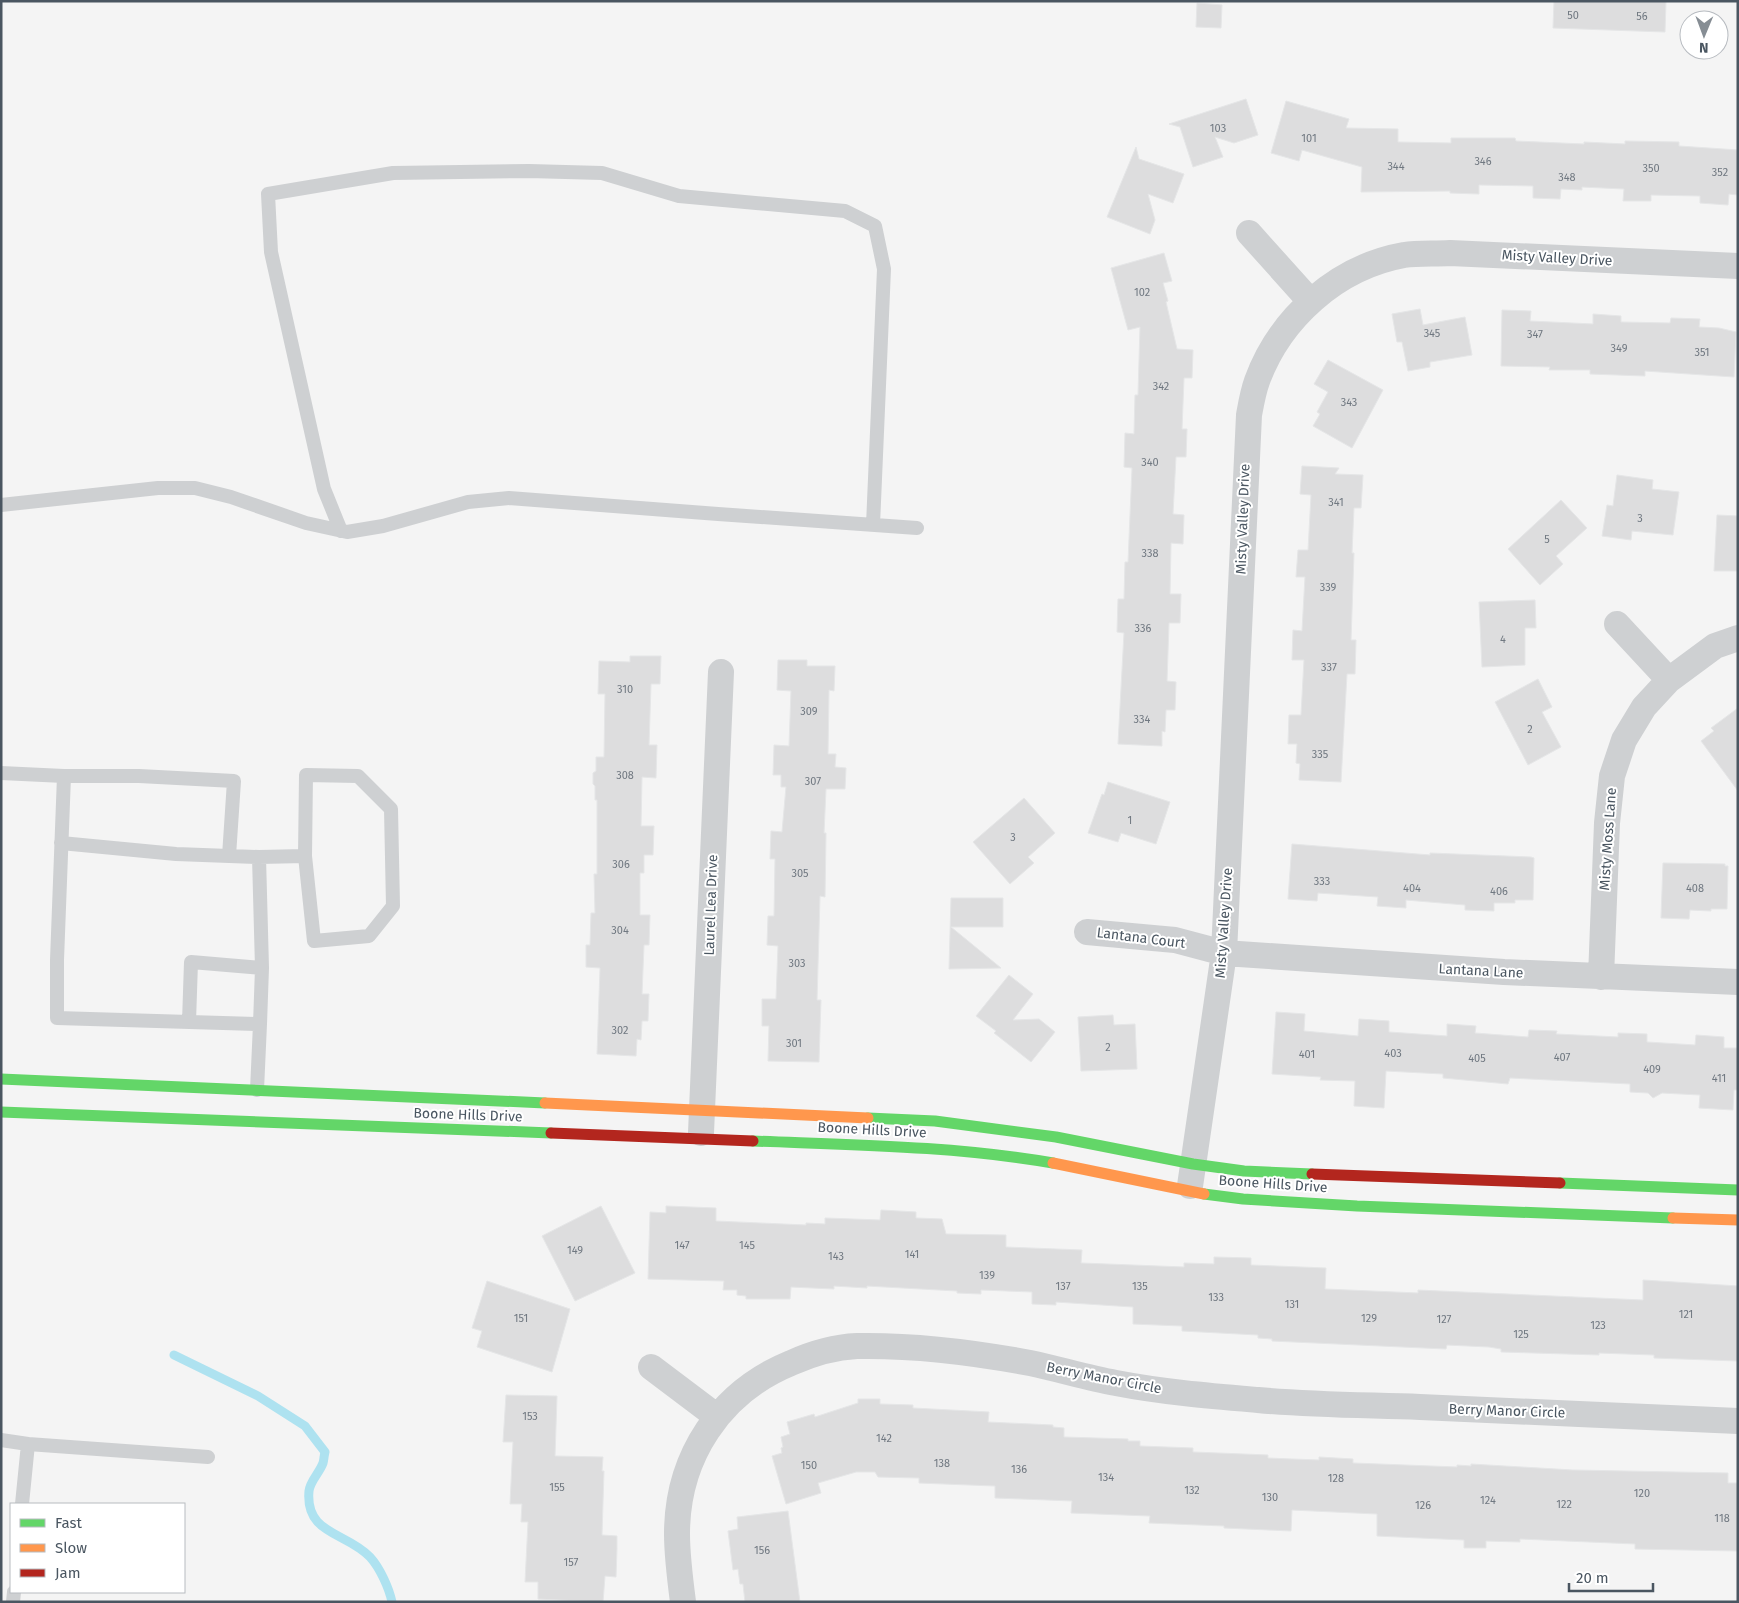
<svg xmlns="http://www.w3.org/2000/svg" width="1739" height="1603" viewBox="0 0 1739 1603" font-family="'Fira Sans',sans-serif">
  <rect width="100%" height="100%" fill="#f4f4f4"/>
  <g fill="none" stroke-linecap="round" stroke-linejoin="round">
    <path stroke="#aee2f0" stroke-width="9" d="M 174,1355 L 258,1396 L 305,1426 L 325,1452 C 324,1455 324,1460 323,1463 C 320,1472 310,1481 309,1491 C 305,1535 347,1532 370,1557 C 380,1568 389,1588 392,1602"/>
  </g>
  <path fill="#ddddde" stroke="#e5e6e7" d="M 1554,1 L 1666,1 L 1665,32 L 1553,28 Z
    M 1197,3 L 1222,5 L 1221,28 L 1196,27 Z
    M 1246,99 L 1258,135 L 1234,143 L 1215,137 L 1223,157 L 1193,167 L 1180,127 L 1169,124 Z
    M 1286,101 L 1349,119 L 1346,128 L 1398,129 L 1398,142 L 1451,143 L 1451,138 L 1515,138 L 1516,141 L 1584,144 L 1584,142 L 1625,144 L 1625,141 L 1679,142 L 1679,146 L 1738,150 L 1738,195 L 1729,194 L 1728,205 L 1700,203 L 1700,196 L 1651,195 L 1651,201 L 1623,201 L 1624,189 L 1582,187 L 1582,190 L 1561,189 L 1560,199 L 1533,198 L 1533,186 L 1479,185 L 1479,194 L 1450,193 L 1450,191 L 1361,192 L 1362,167 L 1302,150 L 1299,161 L 1271,153 Z
    M 1136,147 L 1139,159 L 1184,174 L 1173,203 L 1148,194 L 1155,220 L 1150,234 L 1107,217 Z
    M 1164,253 L 1172,281 L 1163,283 L 1168,301 L 1166,302 L 1177,349 L 1193,350 L 1192,378 L 1184,378 L 1182,429 L 1187,429 L 1186,457 L 1176,457 L 1173,514 L 1184,515 L 1183,544 L 1171,543 L 1170,594 L 1181,594 L 1180,623 L 1169,623 L 1167,681 L 1176,682 L 1175,710 L 1166,710 L 1165,732 L 1162,731 L 1162,746 L 1118,744 L 1124,633 L 1117,632 L 1118,599 L 1124,599 L 1125,562 L 1128,562 L 1132,468 L 1124,467 L 1125,433 L 1134,434 L 1135,395 L 1138,395 L 1140,327 L 1128,330 L 1111,268 Z
    M 1420,309 L 1423,325 L 1465,317 L 1472,355 L 1430,362 L 1430,367 L 1408,371 L 1402,342 L 1397,342 L 1392,314 Z
    M 1502,310 L 1531,311 L 1530,321 L 1593,324 L 1593,314 L 1621,316 L 1621,322 L 1670,323 L 1671,318 L 1700,319 L 1699,327 L 1719,328 L 1736,332 L 1734,377 L 1645,371 L 1645,376 L 1590,374 L 1590,370 L 1549,370 L 1550,367 L 1501,366 Z
    M 1328,360 L 1383,390 L 1352,448 L 1313,426 L 1320,414 L 1317,412 L 1328,392 L 1314,384 Z
    M 1302,466 L 1339,468 L 1335,474 L 1363,475 L 1361,508 L 1354,508 L 1352,553 L 1354,553 L 1351,640 L 1356,640 L 1355,674 L 1347,674 L 1341,782 L 1299,780 L 1300,764 L 1296,763 L 1297,744 L 1288,744 L 1289,715 L 1301,715 L 1304,660 L 1292,660 L 1293,630 L 1302,631 L 1305,577 L 1296,577 L 1298,550 L 1308,550 L 1311,495 L 1300,494 Z
    M 1617,475 L 1653,480 L 1652,489 L 1679,492 L 1673,535 L 1632,531 L 1631,540 L 1602,536 L 1607,505 L 1613,506 Z
    M 1561,500 L 1587,528 L 1556,556 L 1563,564 L 1540,585 L 1508,549 Z
    M 1717,515 L 1738,516 L 1738,571 L 1714,571 Z
    M 1535,600 L 1536,628 L 1525,628 L 1525,665 L 1482,667 L 1479,602 Z
    M 630,656 L 661,656 L 660,684 L 651,684 L 649,745 L 657,745 L 656,778 L 642,777 L 641,826 L 654,826 L 653,855 L 644,855 L 644,873 L 640,873 L 640,915 L 650,915 L 649,945 L 644,945 L 642,994 L 649,994 L 648,1021 L 642,1021 L 641,1040 L 637,1039 L 636,1056 L 597,1054 L 600,968 L 586,967 L 586,945 L 590,945 L 591,913 L 595,913 L 594,874 L 597,874 L 597,800 L 595,800 L 595,786 L 593,784 L 593,773 L 596,771 L 596,757 L 604,757 L 605,694 L 598,694 L 599,661 L 630,662 Z
    M 778,660 L 807,660 L 807,666 L 835,666 L 834,691 L 829,690 L 828,754 L 836,754 L 835,767 L 846,768 L 845,789 L 826,789 L 824,833 L 826,833 L 825,897 L 820,896 L 817,1000 L 821,1000 L 819,1062 L 768,1061 L 769,1026 L 762,1026 L 762,999 L 776,999 L 778,946 L 767,945 L 768,916 L 774,916 L 775,859 L 770,859 L 771,831 L 782,832 L 786,787 L 781,787 L 781,775 L 773,775 L 774,745 L 789,746 L 791,691 L 777,690 Z
    M 1538,679 L 1552,707 L 1542,712 L 1561,747 L 1528,765 L 1495,702 Z
    M 1738,708 L 1738,791 L 1701,741 L 1714,731 L 1711,728 Z
    M 1108,782 L 1170,802 L 1156,844 L 1121,833 L 1118,842 L 1088,833 L 1102,794 L 1104,795 Z
    M 1024,798 L 1055,833 L 1028,857 L 1034,863 L 1010,884 L 973,842 Z
    M 1292,844 L 1430,855 L 1430,853 L 1531,857 L 1534,858 L 1533,900 L 1515,900 L 1515,903 L 1494,903 L 1494,911 L 1465,910 L 1465,905 L 1406,900 L 1406,908 L 1377,906 L 1378,897 L 1318,893 L 1317,901 L 1288,899 Z
    M 1663,863 L 1725,864 L 1725,866 L 1728,866 L 1727,909 L 1711,909 L 1711,911 L 1690,910 L 1689,919 L 1661,918 Z
    M 951,898 L 1003,898 L 1003,927 L 951,927 L 1001,968 L 949,969 Z
    M 1009,975 L 1033,994 L 1013,1020 L 1039,1019 L 1055,1032 L 1031,1062 L 994,1033 L 996,1031 L 976,1016 Z
    M 1276,1012 L 1305,1014 L 1304,1031 L 1358,1036 L 1359,1019 L 1389,1021 L 1389,1032 L 1447,1036 L 1447,1024 L 1476,1026 L 1475,1033 L 1528,1037 L 1529,1030 L 1557,1031 L 1556,1034 L 1618,1037 L 1618,1033 L 1647,1034 L 1647,1042 L 1695,1045 L 1696,1035 L 1724,1037 L 1724,1048 L 1738,1048 L 1738,1090 L 1734,1090 L 1733,1110 L 1699,1108 L 1700,1095 L 1662,1093 L 1653,1098 L 1648,1093 L 1630,1092 L 1630,1084 L 1510,1078 L 1508,1084 L 1443,1078 L 1443,1074 L 1386,1071 L 1384,1108 L 1354,1106 L 1355,1081 L 1320,1080 L 1321,1077 L 1272,1074 Z
    M 1113,1015 L 1114,1025 L 1135,1024 L 1137,1069 L 1081,1071 L 1078,1017 Z
    M 601,1206 L 635,1273 L 575,1301 L 542,1236 Z
    M 666,1206 L 716,1208 L 716,1221 L 806,1225 L 806,1223 L 825,1224 L 825,1218 L 880,1220 L 881,1210 L 916,1212 L 916,1218 L 942,1219 L 946,1234 L 1006,1235 L 1006,1247 L 1082,1250 L 1081,1263 L 1184,1267 L 1184,1263 L 1214,1264 L 1214,1257 L 1251,1258 L 1251,1265 L 1326,1268 L 1325,1289 L 1418,1293 L 1418,1290 L 1643,1300 L 1643,1280 L 1738,1286 L 1738,1361 L 1654,1358 L 1654,1355 L 1599,1353 L 1599,1355 L 1501,1352 L 1501,1349 L 1489,1347 L 1447,1345 L 1446,1349 L 1272,1341 L 1272,1339 L 1258,1338 L 1258,1335 L 1182,1331 L 1182,1326 L 1133,1324 L 1133,1307 L 1056,1302 L 1056,1305 L 1032,1304 L 1032,1292 L 981,1290 L 981,1294 L 957,1293 L 957,1291 L 867,1286 L 867,1288 L 834,1286 L 834,1289 L 791,1287 L 790,1299 L 746,1299 L 746,1296 L 737,1295 L 737,1290 L 723,1290 L 724,1281 L 648,1279 L 650,1212 L 666,1213 Z
    M 487,1281 L 570,1309 L 552,1372 L 477,1347 L 482,1331 L 472,1328 Z
    M 506,1395 L 557,1396 L 555,1456 L 603,1457 L 602,1471 L 604,1471 L 602,1535 L 617,1536 L 617,1548 L 616,1577 L 605,1576 L 603,1602 L 538,1599 L 538,1582 L 525,1582 L 528,1522 L 521,1522 L 522,1504 L 510,1504 L 513,1442 L 503,1442 Z
    M 858,1399 L 880,1399 L 880,1404 L 913,1405 L 913,1408 L 989,1412 L 988,1422 L 1053,1425 L 1053,1427 L 1064,1428 L 1064,1437 L 1128,1439 L 1128,1441 L 1140,1441 L 1140,1446 L 1193,1448 L 1193,1452 L 1268,1455 L 1268,1458 L 1292,1459 L 1319,1460 L 1319,1457 L 1353,1459 L 1353,1463 L 1457,1467 L 1457,1465 L 1471,1466 L 1471,1464 L 1573,1470 L 1728,1473 L 1728,1483 L 1738,1483 L 1738,1551 L 1635,1549 L 1635,1544 L 1520,1539 L 1520,1542 L 1486,1541 L 1486,1548 L 1464,1548 L 1464,1540 L 1377,1536 L 1377,1514 L 1292,1510 L 1291,1531 L 1224,1528 L 1224,1526 L 1149,1523 L 1150,1516 L 1071,1513 L 1072,1501 L 995,1498 L 995,1486 L 919,1483 L 919,1478 L 878,1477 L 875,1472 L 856,1472 L 818,1483 L 821,1493 L 786,1504 L 772,1456 L 782,1453 L 781,1448 L 783,1447 L 781,1437 L 790,1434 L 787,1422 L 814,1414 L 815,1417 L 858,1403 Z
    M 788,1511 L 800,1602 L 745,1602 L 743,1584 L 740,1584 L 738,1569 L 733,1570 L 728,1531 L 738,1529 L 737,1517 Z"/>
  <g fill="none" stroke-linecap="round" stroke-linejoin="round">
    <path stroke="#ced0d2" stroke-width="14" d="M 1,505 L 158,488 L 195,488 L 231,497 L 306,523 L 347,532 L 383,526 L 468,502 L 509,498 L 718,514 L 917,528
      M 341,531 L 324,489 L 271,252 L 268,194 L 393,173 L 529,171 L 602,173 L 679,196 L 845,211 L 875,226 L 884,269 L 873,525
      M 1,773 L 64,776 L 57,960 L 57,1018 L 260,1024 L 257,1090
      M 64,776 L 139,776 L 234,781 L 229,856
      M 61,843 L 176,854 L 259,857
      M 262,968 L 259,857 L 305,856 L 314,941 L 369,936 L 393,906 L 391,809 L 358,776 L 306,775 L 305,856
      M 189,1022 L 191,962 L 262,968 L 260,1024
      M 1,1440 L 28,1444 L 22,1504
      M 28,1444 L 208,1457
      M 13,1602 L 14,1592"/>
    <path stroke="#ced0d2" stroke-width="26" d="M 1249,233 L 1310,301
      M 1617,624 L 1669,680
      M 1087,932 L 1175,940 L 1224,953 L 1504,972 L 1738,982
      M 1601,977 L 1607,823 L 1612,776 L 1624,740 L 1644,707 L 1669,680 L 1715,646 L 1738,638
      M 701,1133 L 721,672
      M 1190,1186 L 1224,953 L 1249,415 C 1251,404 1253,392 1257,381 C 1280,318 1337,267 1404,255 C 1418,253 1435,254 1450,253 L 1738,266
      M 651,1367 L 716,1416
      M 683,1602 C 680,1579 677,1556 677,1534 C 677,1457 720,1392 791,1363 C 811,1354 835,1347 857,1346 C 911,1345 977,1353 1030,1363 C 1059,1369 1087,1378 1116,1383 C 1162,1392 1211,1396 1258,1400 C 1312,1405 1366,1405 1420,1407 C 1526,1412 1632,1416 1738,1421"/>
    <path stroke="#63d668" stroke-width="11" d="M 1,1079 L 545,1103
      M 1,1112 L 551,1133
      M 868,1118 L 935,1121 L 1056,1137 L 1193,1164 L 1244,1171 L 1312,1174
      M 753,1141 C 854,1145 954,1146 1053,1163
      M 1560,1183 L 1738,1190
      M 1204,1194 L 1243,1199 L 1357,1206 L 1673,1218"/>
    <path stroke="#ff974d" stroke-width="11" d="M 545,1103 L 868,1118
      M 1053,1163 L 1204,1194
      M 1673,1218 L 1738,1220"/>
    <path stroke="#b3261e" stroke-width="11" d="M 551,1133 L 753,1141
      M 1312,1174 L 1560,1183"/>
  </g>
  <g text-anchor="middle" dominant-baseline="central" stroke-width="4" stroke-linejoin="round" paint-order="stroke">
    <g font-size="11" fill="#707881">
      <text x="1573" y="15">50</text>
      <text x="1642" y="16">56</text>
      <text x="1218" y="128">103</text>
      <text x="1309" y="138">101</text>
      <text x="1483" y="161">346</text>
      <text x="1396" y="166">344</text>
      <text x="1651" y="168">350</text>
      <text x="1720" y="172">352</text>
      <text x="1567" y="177">348</text>
      <text x="1142" y="292">102</text>
      <text x="1432" y="333">345</text>
      <text x="1535" y="334">347</text>
      <text x="1619" y="348">349</text>
      <text x="1702" y="352">351</text>
      <text x="1161" y="386">342</text>
      <text x="1349" y="402">343</text>
      <text x="1150" y="462">340</text>
      <text x="1336" y="502">341</text>
      <text x="1640" y="518">3</text>
      <text x="1547" y="539">5</text>
      <text x="1150" y="553">338</text>
      <text x="1328" y="587">339</text>
      <text x="1143" y="628">336</text>
      <text x="1503" y="639">4</text>
      <text x="1329" y="667">337</text>
      <text x="625" y="689">310</text>
      <text x="809" y="711">309</text>
      <text x="1142" y="719">334</text>
      <text x="1530" y="729">2</text>
      <text x="1320" y="754">335</text>
      <text x="625" y="775">308</text>
      <text x="813" y="781">307</text>
      <text x="1130" y="820">1</text>
      <text x="1013" y="837">3</text>
      <text x="621" y="864">306</text>
      <text x="800" y="873">305</text>
      <text x="1322" y="881">333</text>
      <text x="1412" y="888">404</text>
      <text x="1695" y="888">408</text>
      <text x="1499" y="891">406</text>
      <text x="620" y="930">304</text>
      <text x="797" y="963">303</text>
      <text x="620" y="1030">302</text>
      <text x="794" y="1043">301</text>
      <text x="1108" y="1047">2</text>
      <text x="1393" y="1053">403</text>
      <text x="1307" y="1054">401</text>
      <text x="1562" y="1057">407</text>
      <text x="1477" y="1058">405</text>
      <text x="1652" y="1069">409</text>
      <text x="1719" y="1078">411</text>
      <text x="682" y="1245">147</text>
      <text x="747" y="1245">145</text>
      <text x="575" y="1250">149</text>
      <text x="912" y="1254">141</text>
      <text x="836" y="1256">143</text>
      <text x="987" y="1275">139</text>
      <text x="1063" y="1286">137</text>
      <text x="1140" y="1286">135</text>
      <text x="1216" y="1297">133</text>
      <text x="1292" y="1304">131</text>
      <text x="1686" y="1314">121</text>
      <text x="521" y="1318">151</text>
      <text x="1369" y="1318">129</text>
      <text x="1444" y="1319">127</text>
      <text x="1598" y="1325">123</text>
      <text x="1521" y="1334">125</text>
      <text x="530" y="1416">153</text>
      <text x="884" y="1438">142</text>
      <text x="942" y="1463">138</text>
      <text x="809" y="1465">150</text>
      <text x="1019" y="1469">136</text>
      <text x="1106" y="1477">134</text>
      <text x="1336" y="1478">128</text>
      <text x="557" y="1487">155</text>
      <text x="1192" y="1490">132</text>
      <text x="1642" y="1493">120</text>
      <text x="1270" y="1497">130</text>
      <text x="1488" y="1500">124</text>
      <text x="1564" y="1504">122</text>
      <text x="1423" y="1505">126</text>
      <text x="1722" y="1518">118</text>
      <text x="762" y="1550">156</text>
      <text x="571" y="1562">157</text>
    </g>
    <g font-size="14" fill="#4a5661" stroke="#fff">
      <text transform="translate(1557 258) rotate(3)">Misty Valley Drive</text>
      <text transform="translate(1243 519) rotate(-88)">Misty Valley Drive</text>
      <text transform="translate(1608 839) rotate(-86)">Misty Moss Lane</text>
      <text transform="translate(711 905) rotate(-88)">Laurel Lea Drive</text>
      <text transform="translate(1224 923) rotate(-86)">Misty Valley Drive</text>
      <text transform="translate(1141 938) rotate(7)">Lantana Court</text>
      <text transform="translate(1481 971) rotate(3)">Lantana Lane</text>
      <text transform="translate(468 1115) rotate(2)">Boone Hills Drive</text>
      <text transform="translate(872 1130) rotate(3)">Boone Hills Drive</text>
      <text transform="translate(1273 1184) rotate(4)">Boone Hills Drive</text>
      <text transform="translate(1104 1378) rotate(11)">Berry Manor Circle</text>
      <text transform="translate(1507 1411) rotate(2)">Berry Manor Circle</text>
    </g>
  </g>
  <rect width="1739" height="1603" fill="none" stroke="#4a5661" stroke-width="5"/>
  <rect x="10" y="1503" width="175" height="90" fill="#ffffff" stroke="#b7bbc0"/>
  <rect x="20" y="1519" width="25" height="8" fill="#63d668" stroke="#b7bbc0"/>
  <text x="55" y="1528" font-size="15" fill="#4a5661">Fast</text>
  <rect x="20" y="1544" width="25" height="8" fill="#ff974d" stroke="#b7bbc0"/>
  <text x="55" y="1553" font-size="15" fill="#4a5661">Slow</text>
  <rect x="20" y="1569" width="25" height="8" fill="#b3261e" stroke="#b7bbc0"/>
  <text x="55" y="1578" font-size="15" fill="#4a5661">Jam</text>
  <g transform="translate(1704 35) rotate(181)"><circle r="24" fill="#ffffff" stroke="#b7bbc0"/>
  <path d="M0-4L9 19L0 12L-9 19Z" fill="#868d94"/>
  <text y="-8" font-size="14" font-weight="bold" text-anchor="middle" fill="#4a5661">N</text>
  </g>
  <path d="M1569 1583v8h84v-8" fill="none" stroke="#4a5661" stroke-width="2.5"/>
  <text x="1576" y="1583" font-size="15" fill="#4a5661" stroke="#ffffff" stroke-width="4" paint-order="stroke">20 m</text>
</svg>
